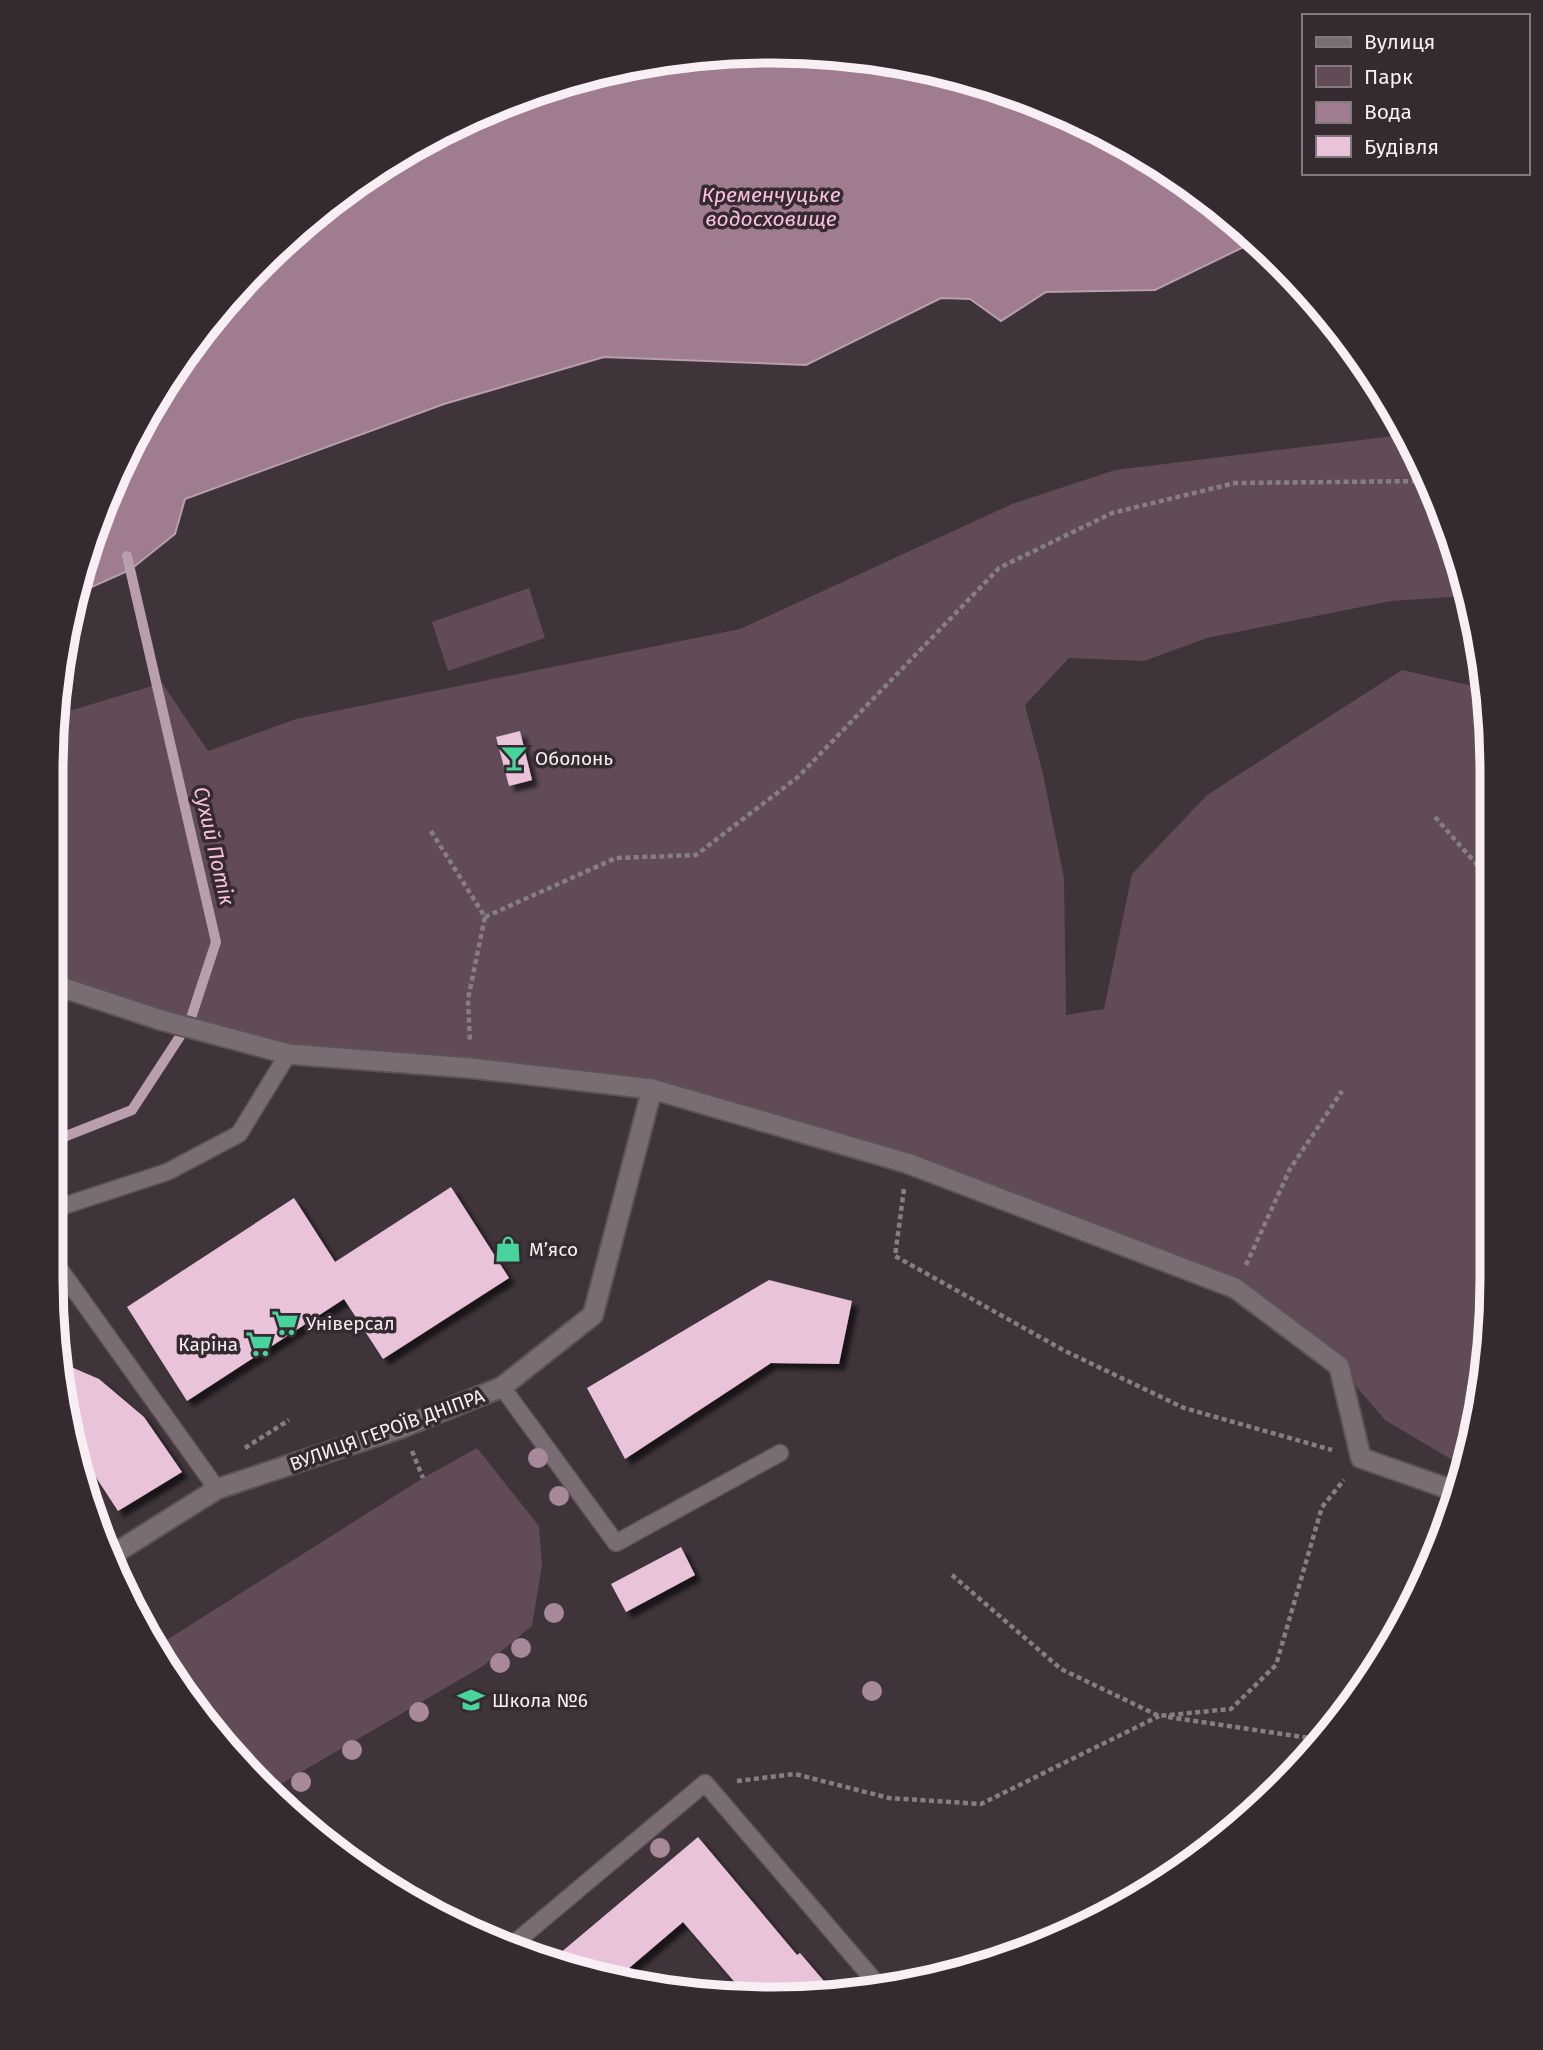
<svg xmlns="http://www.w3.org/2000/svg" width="1543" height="2050" viewBox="0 0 1543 2050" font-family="'Fira Sans',sans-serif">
  <defs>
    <filter id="shadow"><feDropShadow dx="6" dy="6" stdDeviation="2" flood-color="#0009"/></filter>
  </defs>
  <rect width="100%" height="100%" fill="#3e343a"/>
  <path fill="#604b57" d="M 1402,435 L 1454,539 L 1467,596 L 1391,601 L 1207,638 L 1144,661 L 1069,658 L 1025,705 L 1043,774 L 1064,878 L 1066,1015 L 1104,1009 L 1132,874 L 1207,795 L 1402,670 L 1486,689 L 1486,1372 L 1464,1467 L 1385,1420 L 1339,1366 L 1235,1288 L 907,1163 L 652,1089 L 288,1054 L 52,984 L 52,766 L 58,765 L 59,714 L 162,683 L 208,751 L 296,719 L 740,629 L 1012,504 L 1115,470 Z
    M 529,588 L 545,638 L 448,671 L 432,622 Z
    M 477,1448 L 539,1526 L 542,1565 L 532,1626 L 483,1666 L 267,1792 L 154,1648 L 423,1478 Z"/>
  <path fill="#9f7c90" stroke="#b99eae" stroke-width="2" d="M 771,51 L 912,65 L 1047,105 L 1172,172 L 1256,241 L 1155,290 L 1046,292 L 1001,321 L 970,299 L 941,298 L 806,365 L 604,357 L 444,404 L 185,499 L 175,534 L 130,570 L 74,595 L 125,452 L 199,333 L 262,262 L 371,172 L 495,106 L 630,65 Z"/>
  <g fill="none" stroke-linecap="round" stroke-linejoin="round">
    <path stroke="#b99eae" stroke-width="10" d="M 51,1142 L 132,1110 L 190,1021 L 216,942 L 127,556"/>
  </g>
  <path fill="#e9c3d9" filter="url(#shadow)" d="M 520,731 L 532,780 L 509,786 L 496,737 Z
    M 451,1187 L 509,1278 L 383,1359 L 344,1299 L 187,1401 L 127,1307 L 294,1198 L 335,1262 Z
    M 769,1280 L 852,1301 L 839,1364 L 771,1363 L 625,1459 L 587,1388 Z
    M 62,1363 L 99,1379 L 144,1417 L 182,1472 L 118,1511 L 86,1462 L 73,1450 Z
    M 681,1547 L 695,1575 L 626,1612 L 611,1584 Z
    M 698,1837 L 797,1955 L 800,1953 L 835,1994 L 818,1998 L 744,1993 L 683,1922 L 615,1980 L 553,1959 Z"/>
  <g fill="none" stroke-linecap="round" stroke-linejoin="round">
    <g stroke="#5c5258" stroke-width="19">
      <path id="service" d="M 51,1210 L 167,1172 L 239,1134 L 288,1054
        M 51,1257 L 217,1489
        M 502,1387 L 616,1543 L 780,1453
        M 512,1945 L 705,1783 L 879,1986"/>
    </g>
    <g stroke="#5c5258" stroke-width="23">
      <path id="pedestrian" d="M 52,984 L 161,1020"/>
    </g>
    <g stroke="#5c5258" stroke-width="23">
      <path id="minor" d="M 161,1020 L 288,1054 L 471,1068 L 652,1089 L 907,1163 L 1235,1288 L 1339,1366 L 1361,1458 L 1458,1492
        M 112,1555 L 217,1489 L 401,1428 L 502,1387 L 593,1315 L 652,1089"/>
    </g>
    <path stroke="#877e83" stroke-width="4.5" stroke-dasharray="5 3.5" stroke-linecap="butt" d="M 1435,817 L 1486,875
      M 431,831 L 485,917 L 468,999 L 470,1043
      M 485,917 L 616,858 L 696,855 L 798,777 L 999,568 L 1112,513 L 1235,483 L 1425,481
      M 904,1189 L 895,1256 L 1065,1351 L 1184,1408 L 1332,1450
      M 1246,1265 L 1290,1169 L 1342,1091
      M 245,1448 L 289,1420
      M 412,1451 L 423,1478
      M 952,1575 L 1061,1669 L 1159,1716 L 1231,1709 L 1276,1665 L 1322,1507 L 1344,1480
      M 1168,1717 L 1323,1740
      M 737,1781 L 795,1774 L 889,1798 L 981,1804 L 1159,1716"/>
    <use href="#service" stroke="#796d73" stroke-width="16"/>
    <use href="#pedestrian" stroke="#796d73" stroke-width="19"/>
    <use href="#minor" stroke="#796d73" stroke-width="19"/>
  </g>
  <g fill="#a8899a">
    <circle cx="538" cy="1458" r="10"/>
    <circle cx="559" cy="1496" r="10"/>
    <circle cx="554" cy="1613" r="10"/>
    <circle cx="521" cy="1648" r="10"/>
    <circle cx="500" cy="1663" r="10"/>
    <circle cx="872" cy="1691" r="10"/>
    <circle cx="419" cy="1712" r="10"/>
    <circle cx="352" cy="1750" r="10"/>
    <circle cx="301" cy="1782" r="10"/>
    <circle cx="660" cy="1848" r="10"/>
  </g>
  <defs>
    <g id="bar-bare" transform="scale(2.1)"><path d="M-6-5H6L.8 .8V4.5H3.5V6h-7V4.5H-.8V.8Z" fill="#48d49d" stroke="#342a30" stroke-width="2.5" paint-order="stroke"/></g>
    <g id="shop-bare" transform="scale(2.1)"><path d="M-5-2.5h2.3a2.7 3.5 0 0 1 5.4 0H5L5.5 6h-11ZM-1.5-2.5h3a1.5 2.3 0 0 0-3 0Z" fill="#48d49d" stroke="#342a30" stroke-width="2.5" paint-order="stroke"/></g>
    <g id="supermarket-bare" transform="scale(2.1)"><path d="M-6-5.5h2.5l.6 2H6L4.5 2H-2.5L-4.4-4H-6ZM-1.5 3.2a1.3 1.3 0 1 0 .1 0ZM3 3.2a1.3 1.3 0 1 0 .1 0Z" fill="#48d49d" stroke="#342a30" stroke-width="2.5" paint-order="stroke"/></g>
    <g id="school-bare" transform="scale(2.1)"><path d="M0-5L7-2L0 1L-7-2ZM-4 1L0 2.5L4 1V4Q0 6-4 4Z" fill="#48d49d" stroke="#342a30" stroke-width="2.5" paint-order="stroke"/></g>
  </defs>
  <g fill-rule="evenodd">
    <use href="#bar-bare" x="514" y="758"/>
    <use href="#shop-bare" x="508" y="1249"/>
    <use href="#supermarket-bare" x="285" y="1323"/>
    <use href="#supermarket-bare" x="259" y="1344"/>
    <use href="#school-bare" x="471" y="1700"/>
  </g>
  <g text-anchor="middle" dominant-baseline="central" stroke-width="7" stroke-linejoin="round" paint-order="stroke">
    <g font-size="19" fill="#f7eff3" stroke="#342a30" text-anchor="start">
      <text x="535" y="758">Оболонь</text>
      <text x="529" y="1249">М’ясо</text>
      <text x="306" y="1323">Універсал</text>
      <text x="238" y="1344" text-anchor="end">Каріна</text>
      <text x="492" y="1700">Школа №6</text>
    </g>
    <g font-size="19" fill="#f7eff3" stroke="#342a30">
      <text transform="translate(387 1430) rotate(-20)">ВУЛИЦЯ ГЕРОЇВ ДНІПРА</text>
    </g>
    <g font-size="21" font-style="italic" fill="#fbbfe1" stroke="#342a30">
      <text x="771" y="195">Кременчуцьке<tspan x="771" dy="24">водосховище</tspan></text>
      <text transform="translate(214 846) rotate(77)">Сухий Потік</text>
    </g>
  </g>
  <path d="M0 0H1543V2050H0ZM771 63H772A708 708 0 0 1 1480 771V1279A708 708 0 0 1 772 1987H771A708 708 0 0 1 63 1279V771A708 708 0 0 1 771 63Z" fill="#342a30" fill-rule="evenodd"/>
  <path fill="none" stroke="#f7eff3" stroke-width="9" d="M771 63H772A708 708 0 0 1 1480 771V1279A708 708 0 0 1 772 1987H771A708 708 0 0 1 63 1279V771A708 708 0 0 1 771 63Z"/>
  <rect x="1302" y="14" width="228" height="161" fill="#342a30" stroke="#82797e" stroke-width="2"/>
  <rect x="1316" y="37" width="35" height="10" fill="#796d73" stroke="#82797e" stroke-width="2"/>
  <text x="1364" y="49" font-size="21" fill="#f7eff3">Вулиця</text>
  <rect x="1316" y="66" width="35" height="21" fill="#604b57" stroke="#82797e" stroke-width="2"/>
  <text x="1364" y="84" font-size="21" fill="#f7eff3">Парк</text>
  <rect x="1316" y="102" width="35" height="21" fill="#9f7c90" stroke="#82797e" stroke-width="2"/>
  <text x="1364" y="119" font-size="21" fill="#f7eff3">Вода</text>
  <rect x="1316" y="136" width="35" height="21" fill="#e9c3d9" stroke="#82797e" stroke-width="2"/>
  <text x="1364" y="154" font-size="21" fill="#f7eff3">Будівля</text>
</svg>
